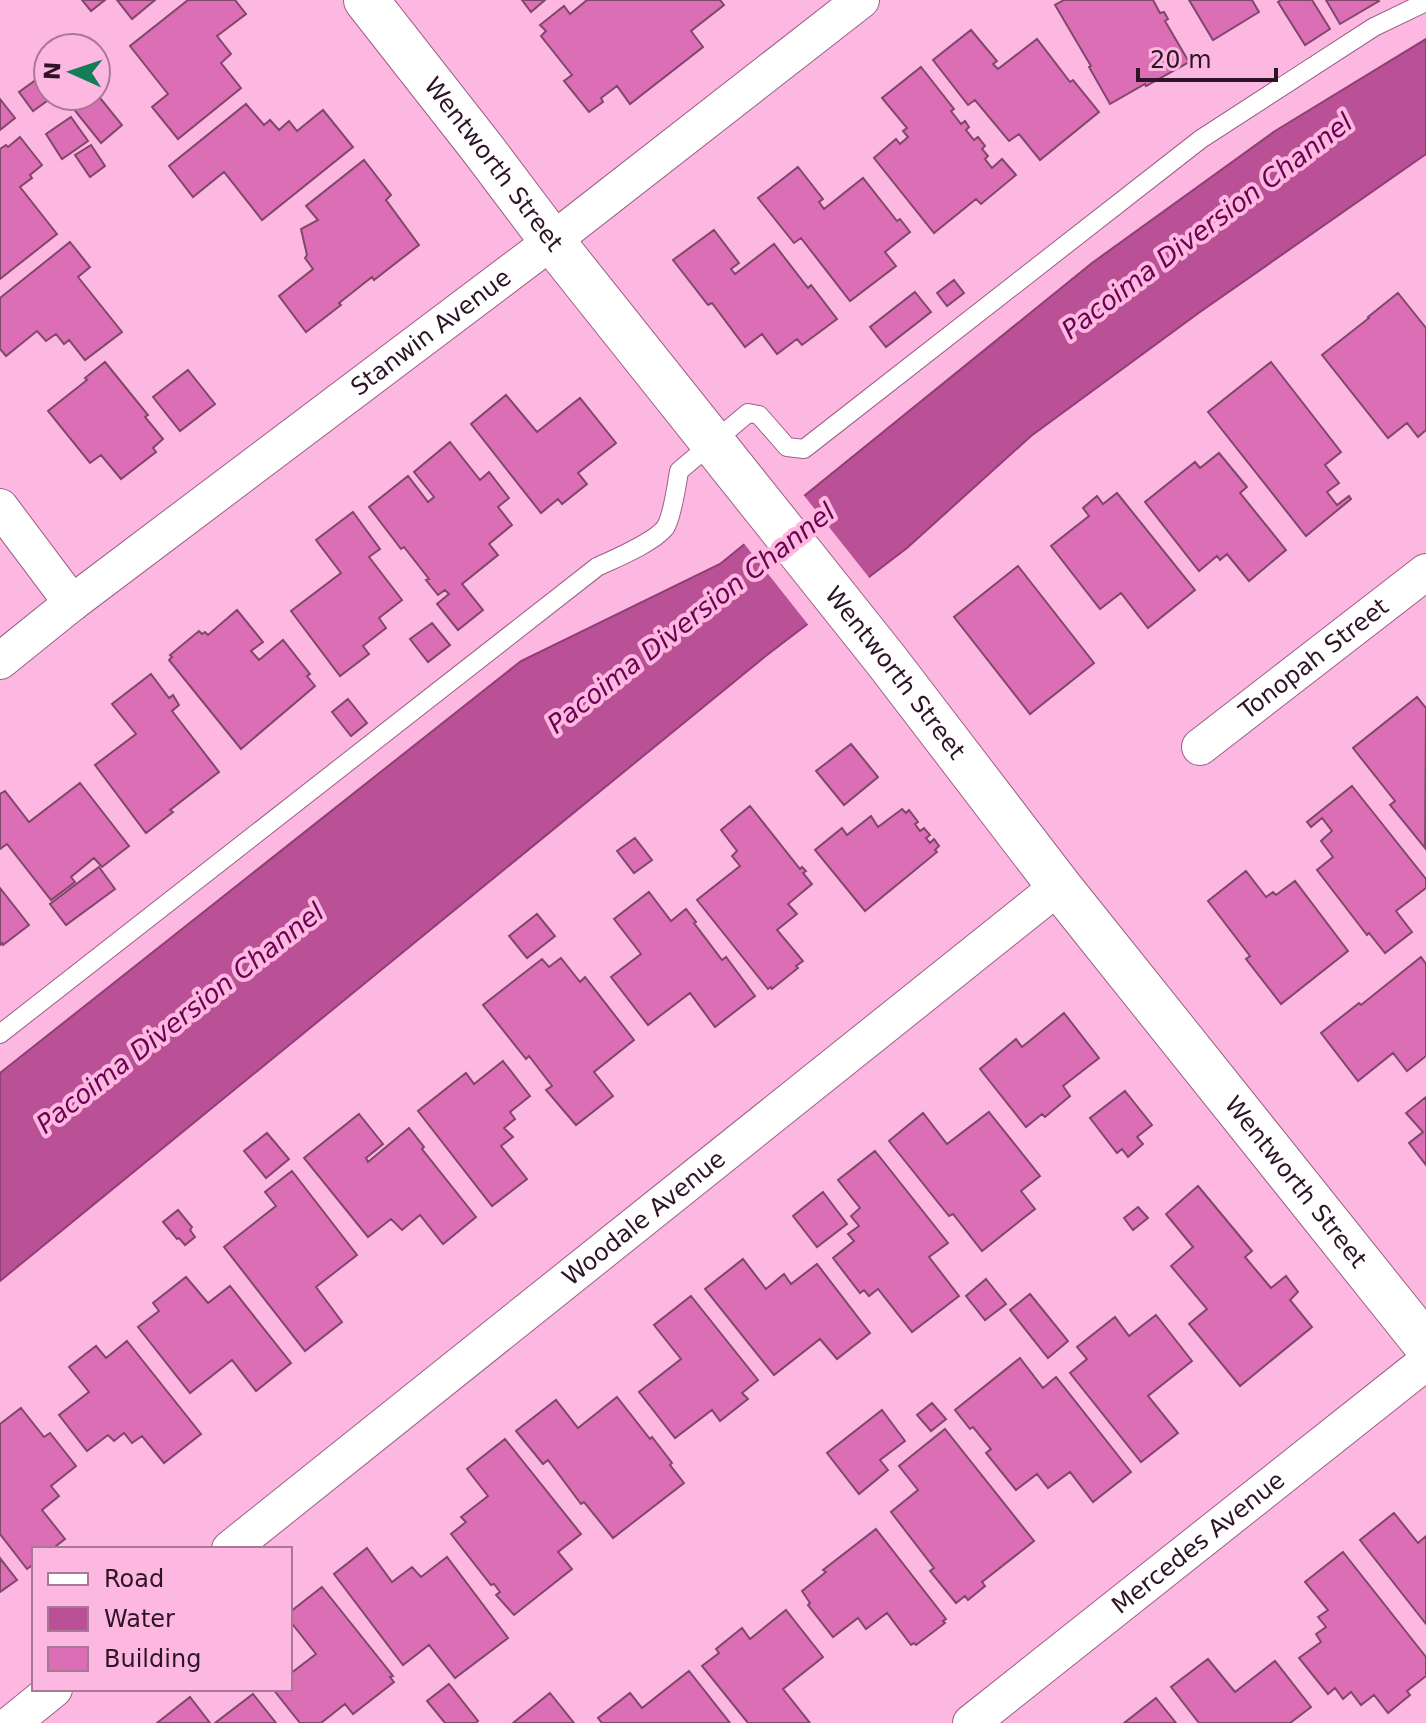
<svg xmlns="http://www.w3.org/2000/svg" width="1426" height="1723" viewBox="0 0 1426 1723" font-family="'DejaVu Sans',sans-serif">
  <rect width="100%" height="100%" fill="#fcb8e1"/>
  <path fill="#ba5096" stroke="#903e74" stroke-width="2" d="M 1426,39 L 1426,154 L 1200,312 L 1031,436 L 907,548 L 767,655 L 0,1281 L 0,1073 L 521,661 L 720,564 L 1092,263 L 1275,131 Z"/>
  <path fill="#fcb8e1" d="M 802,493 L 871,580 L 810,627 L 742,541 Z"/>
  <path fill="#db6eb4" stroke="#81476b" stroke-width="2" d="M 82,0 L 105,0 L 91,11 Z
    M 117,0 L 155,0 L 132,19 Z
    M 188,0 L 235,0 L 246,14 L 217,36 L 231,54 L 221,63 L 241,88 L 178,139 L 152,107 L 168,94 L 130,46 Z
    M 522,0 L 545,0 L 531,12 Z
    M 587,0 L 720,0 L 724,5 L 691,31 L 703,47 L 630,104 L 617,86 L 601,98 L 603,102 L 589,112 L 564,81 L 572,75 L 541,36 L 546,31 L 540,25 L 564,6 L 570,14 Z
    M 1064,0 L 1153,0 L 1160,13 L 1164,12 L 1168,19 L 1165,21 L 1189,62 L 1146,86 L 1145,84 L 1110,104 L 1089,67 L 1091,66 L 1055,5 Z
    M 1189,0 L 1252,0 L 1259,12 L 1213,40 Z
    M 1281,0 L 1312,0 L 1330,29 L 1305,45 L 1278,2 Z
    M 1326,0 L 1378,0 L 1379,1 L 1340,24 Z
    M 971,30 L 997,61 L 993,64 L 998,69 L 1037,39 L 1070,82 L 1073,80 L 1099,112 L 1040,160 L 1019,134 L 1009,141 L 975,100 L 968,105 L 933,60 Z
    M 921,67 L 954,109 L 951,111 L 961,124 L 965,121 L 969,127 L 966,130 L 974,140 L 978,137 L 985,146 L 982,149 L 988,156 L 985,159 L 992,168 L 1002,159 L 1016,175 L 981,204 L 976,199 L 934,233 L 874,158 L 896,139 L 900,144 L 908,137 L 903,131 L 907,128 L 882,98 Z
    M 40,77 L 48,88 L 48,96 L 54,96 L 33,111 L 19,92 Z
    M 96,93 L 122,125 L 101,143 L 68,102 L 75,96 L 96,96 Z
    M 0,99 L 15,118 L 0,130 Z
    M 246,104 L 264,125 L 270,120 L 279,130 L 289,121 L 297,131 L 323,110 L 353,147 L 262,220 L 224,172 L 193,197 L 169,166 Z
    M 71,117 L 88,141 L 62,159 L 46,134 Z
    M 20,137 L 42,165 L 30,175 L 32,178 L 20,187 L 57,234 L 0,279 L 0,149 L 6,145 L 8,147 Z
    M 91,145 L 105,166 L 90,177 L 75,155 Z
    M 364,160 L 391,195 L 386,200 L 419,245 L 374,280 L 372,277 L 339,303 L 341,305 L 306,332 L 279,296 L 313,269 L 305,258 L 307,255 L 301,229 L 318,220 L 306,206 Z
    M 798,167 L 823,199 L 819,202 L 824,209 L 863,178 L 897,221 L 900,219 L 910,232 L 885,252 L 896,266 L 850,301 L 801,238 L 794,243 L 758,198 Z
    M 714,230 L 739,263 L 731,269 L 735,274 L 774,244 L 808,288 L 811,285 L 837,319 L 802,345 L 797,339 L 777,354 L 762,334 L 745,347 L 712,303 L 708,305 L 673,260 Z
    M 70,242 L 90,267 L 78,277 L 122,332 L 85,360 L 69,340 L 64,344 L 56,334 L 46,341 L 37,331 L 6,356 L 0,349 L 0,298 Z
    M 954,280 L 964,293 L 947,306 L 937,293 Z
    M 915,292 L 931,312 L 886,347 L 870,327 Z
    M 1398,293 L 1426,328 L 1426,430 L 1418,437 L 1407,423 L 1388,438 L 1322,355 L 1369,318 L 1368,317 Z
    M 105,362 L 148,415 L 145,417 L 163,439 L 153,448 L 156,452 L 121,479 L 101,455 L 90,463 L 48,411 L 87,380 L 85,378 Z
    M 1271,362 L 1341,452 L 1325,465 L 1339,483 L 1327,492 L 1337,505 L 1349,496 L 1351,499 L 1306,536 L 1208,412 Z
    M 188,370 L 215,404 L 180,431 L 153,397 Z
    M 506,395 L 537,432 L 580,398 L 616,443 L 578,473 L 587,484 L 562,504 L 558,499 L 541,513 L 471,424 Z
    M 450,442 L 480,480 L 489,472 L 509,498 L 498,507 L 512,525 L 489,544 L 498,555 L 462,584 L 483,610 L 458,630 L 437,604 L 449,594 L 445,590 L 438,595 L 426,580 L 429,579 L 404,547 L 401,549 L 369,507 L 408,476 L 428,502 L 434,497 L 414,472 Z
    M 1219,453 L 1247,487 L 1240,493 L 1286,550 L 1249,581 L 1227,554 L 1220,560 L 1217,556 L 1199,571 L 1145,502 L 1195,462 L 1200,468 Z
    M 1117,493 L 1195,590 L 1148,628 L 1121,593 L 1100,609 L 1051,546 L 1089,516 L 1083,508 L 1097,496 L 1103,504 Z
    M 353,512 L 380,549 L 369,557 L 402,600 L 379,618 L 386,628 L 363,646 L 369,654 L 340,676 L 291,611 L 341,573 L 316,540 Z
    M 1018,566 L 1094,663 L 1030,714 L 954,617 Z
    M 237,610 L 263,642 L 251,651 L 259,660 L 283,640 L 310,674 L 307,676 L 315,686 L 241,749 L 169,660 L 172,657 L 170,655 L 199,631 L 202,634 L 205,632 L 208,635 Z
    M 432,623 L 450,645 L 428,662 L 410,639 Z
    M 151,674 L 169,698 L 173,695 L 179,705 L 172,711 L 219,772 L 170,810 L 173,812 L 146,833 L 95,765 L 136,734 L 112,704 Z
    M 1417,697 L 1426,708 L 1425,848 L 1390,805 L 1395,801 L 1353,748 Z
    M 348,699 L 367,723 L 351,736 L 332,712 Z
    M 851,744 L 878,777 L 844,805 L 816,771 Z
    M 80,783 L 129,846 L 102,867 L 94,858 L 71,877 L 75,882 L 51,900 L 7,844 L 0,849 L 0,794 L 5,791 L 29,822 Z
    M 1352,786 L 1426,879 L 1426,888 L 1396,911 L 1412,932 L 1385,953 L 1369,933 L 1367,935 L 1317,870 L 1333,857 L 1321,841 L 1332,831 L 1322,818 L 1311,827 L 1307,822 Z
    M 750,806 L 800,869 L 802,867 L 806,871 L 803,873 L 812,884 L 788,904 L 797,914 L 777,930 L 803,961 L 796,966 L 798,968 L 772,989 L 771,987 L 768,989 L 697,900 L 740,866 L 732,856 L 737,851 L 721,830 Z
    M 902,809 L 906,813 L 909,810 L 918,822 L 915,824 L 920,831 L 924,828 L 930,835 L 926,838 L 930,843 L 934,839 L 939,846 L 935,850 L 937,852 L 865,911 L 815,850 L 842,828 L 847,835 L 871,816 L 878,827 Z
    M 635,838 L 652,860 L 634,873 L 617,851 Z
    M 99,867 L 115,889 L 66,925 L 50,904 Z
    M 1246,871 L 1266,897 L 1273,892 L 1276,895 L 1295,881 L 1348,951 L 1281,1004 L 1246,959 L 1250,956 L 1208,901 Z
    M 0,888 L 29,925 L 3,945 L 2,943 L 0,945 Z
    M 649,892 L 671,921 L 686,909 L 696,922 L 694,923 L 722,960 L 726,957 L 755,996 L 715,1027 L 690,993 L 648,1025 L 611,977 L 641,954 L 614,919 Z
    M 537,914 L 555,936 L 527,958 L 509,936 Z
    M 1421,957 L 1426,964 L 1426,1056 L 1407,1071 L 1393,1053 L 1358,1081 L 1321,1033 L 1359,1003 L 1361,1005 Z
    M 561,958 L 580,982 L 585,977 L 634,1040 L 594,1072 L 613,1096 L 576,1125 L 546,1090 L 552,1086 L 529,1056 L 526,1059 L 483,1005 L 542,959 L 549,967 Z
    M 1064,1013 L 1099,1058 L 1063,1086 L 1070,1096 L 1045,1117 L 1042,1114 L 1026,1127 L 980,1069 L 1016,1039 L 1022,1047 Z
    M 503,1061 L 530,1096 L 510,1112 L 515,1119 L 504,1128 L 513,1137 L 501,1146 L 527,1179 L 492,1206 L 418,1111 L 466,1073 L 474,1084 Z
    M 1125,1091 L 1152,1125 L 1137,1137 L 1143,1144 L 1128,1157 L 1122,1149 L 1117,1153 L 1090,1118 Z
    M 1426,1097 L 1426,1165 L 1409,1143 L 1423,1132 L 1406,1113 Z
    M 989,1112 L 1040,1176 L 1021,1191 L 1035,1209 L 982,1251 L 953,1214 L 949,1216 L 889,1141 L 923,1113 L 947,1144 Z
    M 359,1114 L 383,1144 L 366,1158 L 368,1162 L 409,1128 L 424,1147 L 422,1149 L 476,1217 L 443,1244 L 420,1215 L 402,1230 L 391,1219 L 368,1237 L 304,1158 Z
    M 267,1133 L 289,1159 L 266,1178 L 244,1151 Z
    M 875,1151 L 948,1243 L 929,1257 L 959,1296 L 912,1332 L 878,1289 L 869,1296 L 864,1290 L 860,1293 L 833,1258 L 854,1241 L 848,1234 L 859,1226 L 851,1216 L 860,1208 L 838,1180 Z
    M 292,1171 L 357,1255 L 316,1287 L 342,1322 L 305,1351 L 224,1247 L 276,1206 L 265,1192 Z
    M 1198,1186 L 1252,1251 L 1245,1257 L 1271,1288 L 1286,1276 L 1298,1292 L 1290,1300 L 1312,1327 L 1240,1386 L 1189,1324 L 1207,1309 L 1171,1266 L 1193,1247 L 1166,1214 Z
    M 823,1192 L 847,1224 L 817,1247 L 793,1216 Z
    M 1138,1207 L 1148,1218 L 1133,1230 L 1124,1218 Z
    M 178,1210 L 192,1227 L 190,1230 L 195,1237 L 185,1245 L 179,1238 L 177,1239 L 163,1222 Z
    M 743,1259 L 766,1289 L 784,1274 L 791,1284 L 817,1264 L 870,1333 L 837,1359 L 820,1339 L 774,1375 L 705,1289 Z
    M 186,1277 L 208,1303 L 230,1286 L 291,1363 L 256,1391 L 232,1360 L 190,1393 L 138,1327 L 159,1311 L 153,1303 Z
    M 986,1279 L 1006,1304 L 985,1320 L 966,1296 Z
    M 1030,1294 L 1068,1341 L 1048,1358 L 1010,1310 Z
    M 691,1296 L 758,1380 L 742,1393 L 748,1399 L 720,1421 L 712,1410 L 675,1438 L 639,1392 L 681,1359 L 654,1325 Z
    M 1156,1315 L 1192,1361 L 1148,1396 L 1178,1433 L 1141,1462 L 1070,1373 L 1087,1359 L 1077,1347 L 1115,1317 L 1129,1336 Z
    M 127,1341 L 201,1434 L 164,1463 L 142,1436 L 132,1443 L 124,1433 L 114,1441 L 108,1435 L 87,1451 L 59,1415 L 89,1392 L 69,1367 L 96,1346 L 106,1358 Z
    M 1020,1358 L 1043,1388 L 1056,1377 L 1131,1472 L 1093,1502 L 1070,1472 L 1048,1488 L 1037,1474 L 1016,1490 L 986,1453 L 991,1449 L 973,1427 L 970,1429 L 955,1410 Z
    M 617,1397 L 650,1439 L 652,1437 L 672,1463 L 670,1465 L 684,1483 L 613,1538 L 584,1502 L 581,1504 L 548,1460 L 543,1464 L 516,1431 L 556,1400 L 578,1428 Z
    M 932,1403 L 946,1419 L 931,1431 L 917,1415 Z
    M 21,1408 L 44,1437 L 50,1433 L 76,1466 L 51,1486 L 59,1496 L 42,1510 L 65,1539 L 52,1549 L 34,1549 L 34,1564 L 27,1569 L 0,1534 L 0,1424 Z
    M 882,1410 L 905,1441 L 880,1460 L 888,1470 L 859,1494 L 827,1453 Z
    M 945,1429 L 1034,1541 L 982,1582 L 985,1586 L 968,1600 L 965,1596 L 956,1603 L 930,1571 L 934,1568 L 891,1512 L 918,1490 L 899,1466 Z
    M 505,1439 L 581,1534 L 558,1552 L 572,1569 L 514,1615 L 496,1595 L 500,1592 L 494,1584 L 491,1585 L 451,1534 L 466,1522 L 461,1517 L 488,1496 L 467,1469 Z
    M 1394,1513 L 1418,1543 L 1426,1536 L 1426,1624 L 1360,1540 Z
    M 876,1529 L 946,1619 L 943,1621 L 945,1623 L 916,1645 L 914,1643 L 911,1645 L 887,1613 L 866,1629 L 858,1618 L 833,1637 L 808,1605 L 810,1603 L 802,1591 L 826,1572 L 823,1570 Z
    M 367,1548 L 392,1582 L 412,1567 L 421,1577 L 447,1557 L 508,1638 L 455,1678 L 429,1645 L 403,1665 L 334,1574 Z
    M 1343,1552 L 1426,1657 L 1426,1676 L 1407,1691 L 1410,1695 L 1388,1713 L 1374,1695 L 1361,1705 L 1351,1692 L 1343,1699 L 1335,1688 L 1328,1694 L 1299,1658 L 1321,1642 L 1316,1634 L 1326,1627 L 1318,1617 L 1328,1610 L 1305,1582 Z
    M 0,1558 L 17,1580 L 0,1592 Z
    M 322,1587 L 393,1676 L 390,1677 L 394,1682 L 353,1714 L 345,1704 L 321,1723 L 300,1723 L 273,1689 L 290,1689 L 290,1674 L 316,1654 L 290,1621 L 290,1612 Z
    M 786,1610 L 823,1657 L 783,1689 L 810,1723 L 748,1723 L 702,1666 L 719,1653 L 716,1649 L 742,1628 L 750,1639 Z
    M 1208,1659 L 1235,1692 L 1275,1661 L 1311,1707 L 1290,1723 L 1199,1723 L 1171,1687 Z
    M 689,1671 L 730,1723 L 602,1723 L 598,1718 L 630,1693 L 642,1708 Z
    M 449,1684 L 478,1721 L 476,1723 L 445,1723 L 427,1701 Z
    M 550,1693 L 574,1723 L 513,1723 Z
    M 253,1694 L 276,1723 L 215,1723 Z
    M 190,1697 L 210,1723 L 157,1723 Z
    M 1156,1698 L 1176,1723 L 1124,1723 Z"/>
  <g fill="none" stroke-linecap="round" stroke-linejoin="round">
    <g stroke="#9c6085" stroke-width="20">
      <path id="lane" d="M 0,1034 L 597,567 C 614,559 653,543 665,528 C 672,518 677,484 679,471 L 748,413 L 759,415 L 787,447 L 804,449 L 1201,139 L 1374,27 L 1426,2"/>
    </g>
    <g stroke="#9c6085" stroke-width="38">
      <g id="street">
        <path d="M 0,507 L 72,603"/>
        <path id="s1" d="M 0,661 L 72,603 L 552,241 L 861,0"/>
        <path id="s2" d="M 1200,747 L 1426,572"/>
        <path id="s3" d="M 230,1549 L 1059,886"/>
        <path d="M 12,1723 L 54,1689"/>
        <path id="s4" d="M 971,1723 L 1426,1362"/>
      </g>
    </g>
    <g stroke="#9c6085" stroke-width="46">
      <g id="secondary">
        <path id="s5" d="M 366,0 L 482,148 L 552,241 L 886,660 L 1059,886 L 1426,1345"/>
      </g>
    </g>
    <use href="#lane" stroke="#fff" stroke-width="18"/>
    <use href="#street" stroke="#fff" stroke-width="36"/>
    <use href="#secondary" stroke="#fff" stroke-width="44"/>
  </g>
  <g text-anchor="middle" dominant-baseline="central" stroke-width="8" stroke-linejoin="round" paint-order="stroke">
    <g font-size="24" fill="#2e1525" stroke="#fcb8e1">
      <text stroke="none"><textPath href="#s5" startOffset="208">Wentworth Street</textPath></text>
      <text stroke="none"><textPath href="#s1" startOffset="542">Stanwin Avenue</textPath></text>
      <text stroke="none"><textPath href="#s2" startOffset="144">Tonopah Street</textPath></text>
      <text stroke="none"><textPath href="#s5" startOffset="856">Wentworth Street</textPath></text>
      <text stroke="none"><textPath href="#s5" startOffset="1504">Wentworth Street</textPath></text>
      <text stroke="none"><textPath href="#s3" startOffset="530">Woodale Avenue</textPath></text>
      <text stroke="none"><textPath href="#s4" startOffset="290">Mercedes Avenue</textPath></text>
    </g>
    <g font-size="26" font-style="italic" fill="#6a004f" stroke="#fcb8e1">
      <text transform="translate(1207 226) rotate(-37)">Pacoima Diversion Channel</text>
      <text transform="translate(691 618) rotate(-38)">Pacoima Diversion Channel</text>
      <text transform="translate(180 1018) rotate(-38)">Pacoima Diversion Channel</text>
    </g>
  </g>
  <rect x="32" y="1547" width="260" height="144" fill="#fcb8e1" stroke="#aa7796" stroke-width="2"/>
  <rect x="48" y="1573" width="40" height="12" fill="#ffffff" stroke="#aa7796" stroke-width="2"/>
  <text x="104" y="1587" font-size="24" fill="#2e1525">Road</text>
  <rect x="48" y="1607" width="40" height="24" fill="#ba5096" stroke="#aa7796" stroke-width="2"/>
  <text x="104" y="1627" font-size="24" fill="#2e1525">Water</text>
  <rect x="48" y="1647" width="40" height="24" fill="#db6eb4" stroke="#aa7796" stroke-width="2"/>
  <text x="104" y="1667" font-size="24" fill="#2e1525">Building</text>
  <g transform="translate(72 72) rotate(273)"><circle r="38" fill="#fcb8e1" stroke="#aa7796" stroke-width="2"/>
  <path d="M0-6L14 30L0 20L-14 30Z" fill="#137d58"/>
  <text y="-12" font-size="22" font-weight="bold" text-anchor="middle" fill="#2e1525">N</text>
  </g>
  <path d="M1138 68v12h138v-12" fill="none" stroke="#2e1525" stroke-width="4"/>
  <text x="1150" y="68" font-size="24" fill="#2e1525" stroke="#fcb8e1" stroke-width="6" paint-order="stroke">20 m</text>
</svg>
